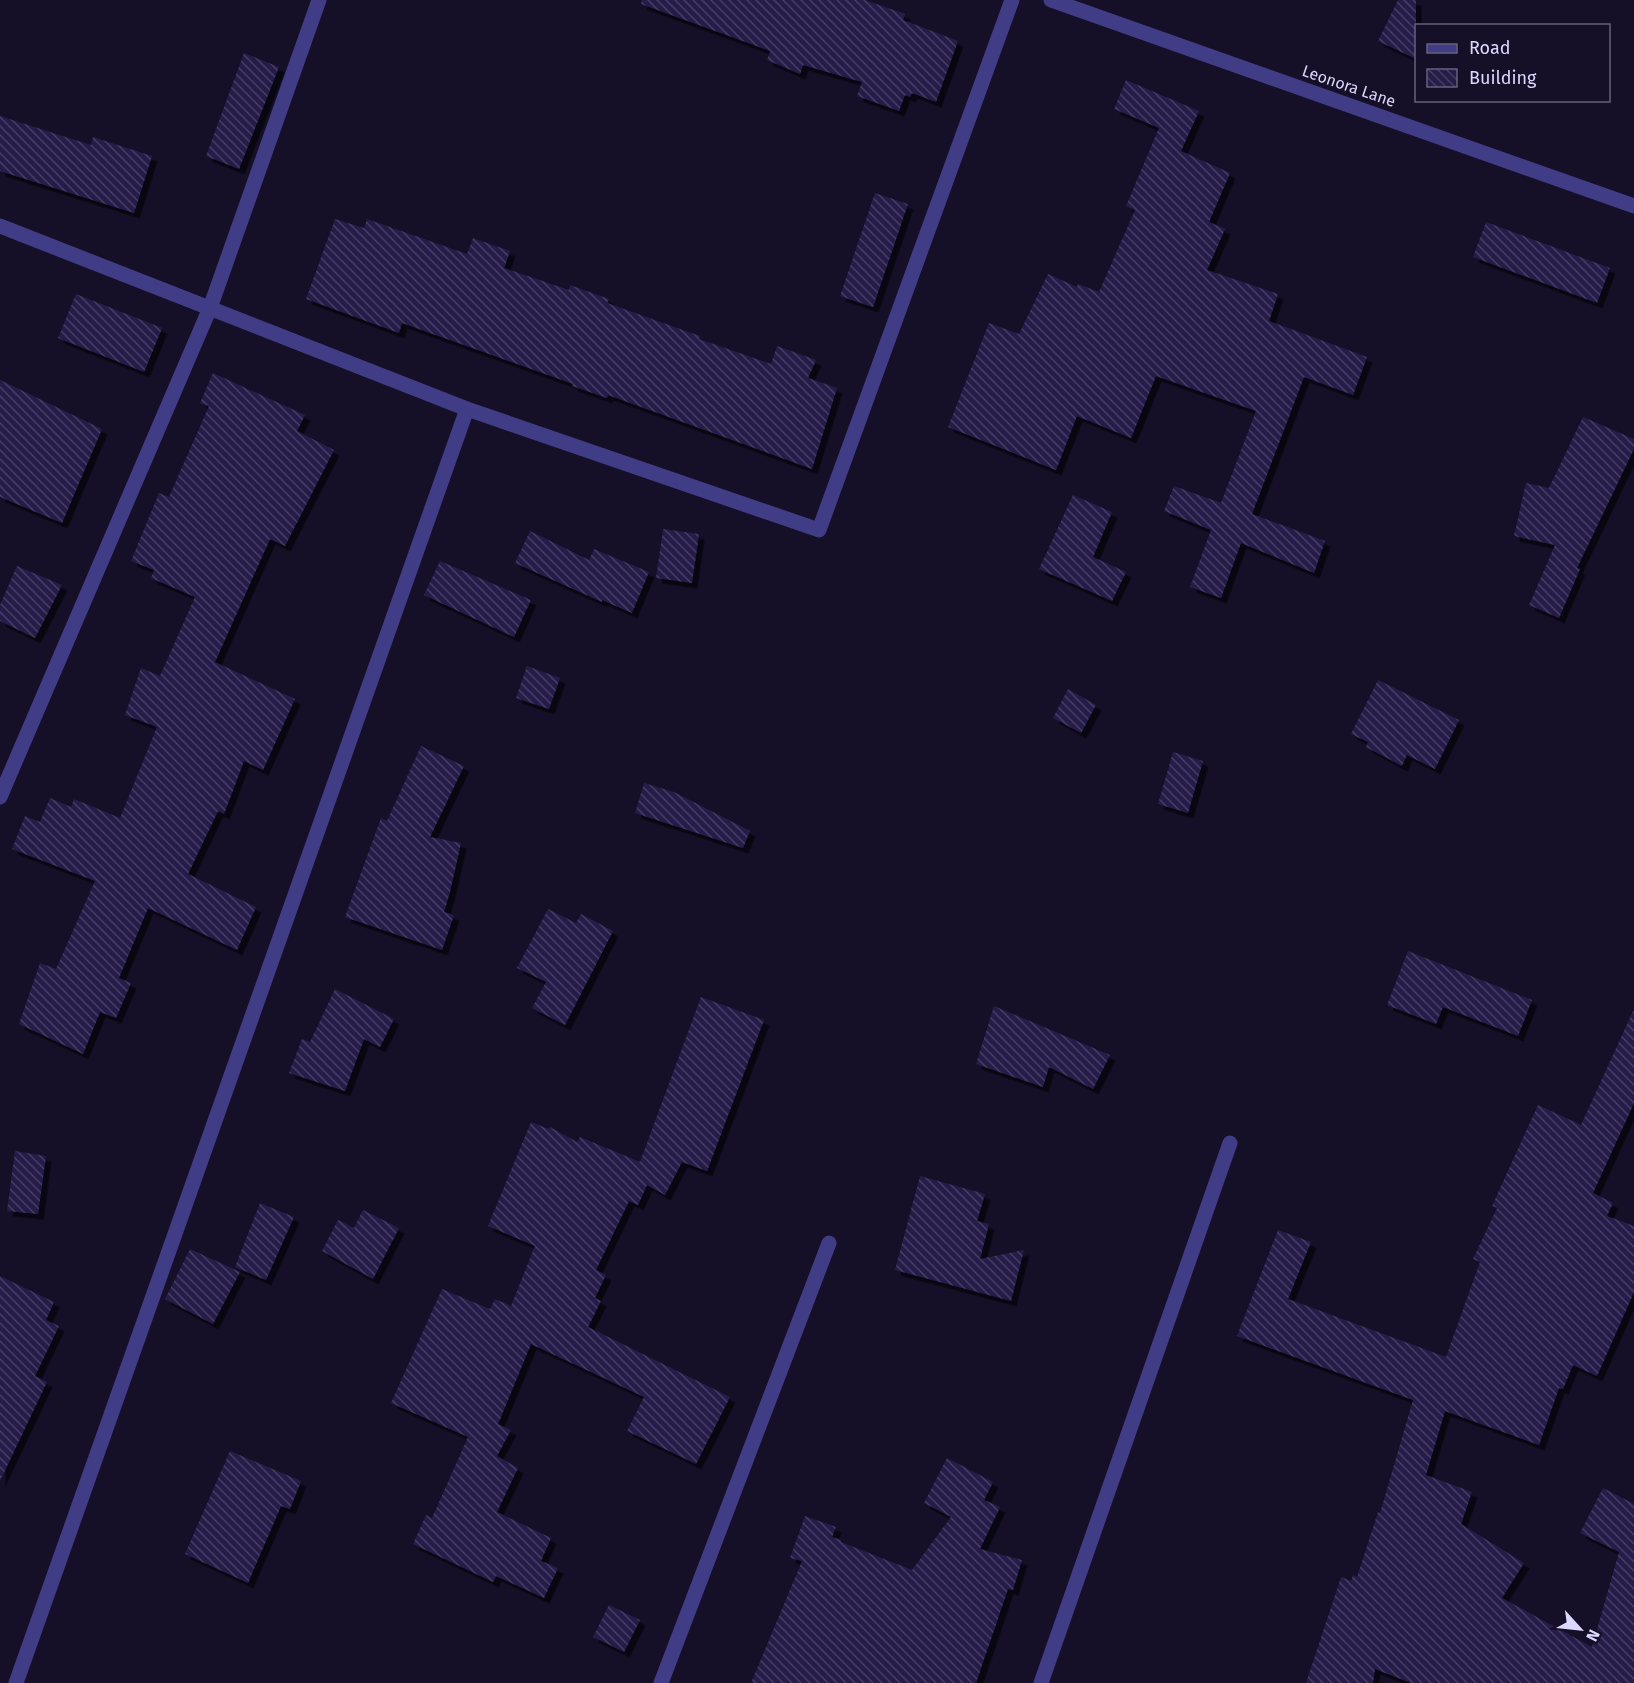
<svg xmlns="http://www.w3.org/2000/svg" width="1634" height="1683" viewBox="0 0 1634 1683" font-family="'Fira Sans',sans-serif">
  <defs>
    <pattern id="building-back-hatch" width="6" height="6" patternUnits="userSpaceOnUse" patternTransform="scale(1.5)"><rect width="6" height="6" fill="#261d48"/><path d="M-1 5l2 2M0 0l6 6M5-1l2 2" fill="none" stroke="#453d63"/></pattern>
    <filter id="shadow"><feDropShadow dx="5.5" dy="5.5" stdDeviation="0" flood-color="#0009"/></filter>
  </defs>
  <rect width="100%" height="100%" fill="#151027"/>
  <path fill="url(#building-back-hatch)" filter="url(#shadow)" d="M 642,0 L 865,0 L 905,14 L 903,20 L 958,41 L 936,102 L 912,93 L 910,97 L 905,95 L 899,111 L 857,96 L 862,82 L 803,65 L 800,74 L 767,60 L 770,51 L 641,4 Z
    M 1398,0 L 1416,0 L 1416,59 L 1378,41 Z
    M 244,53 L 279,67 L 239,169 L 206,156 Z
    M 1126,80 L 1199,111 L 1181,151 L 1230,173 L 1209,222 L 1225,229 L 1207,270 L 1278,294 L 1269,321 L 1367,357 L 1353,395 L 1304,377 L 1252,514 L 1325,541 L 1314,573 L 1241,543 L 1221,598 L 1190,587 L 1211,530 L 1164,511 L 1174,486 L 1221,503 L 1256,411 L 1156,376 L 1131,438 L 1077,416 L 1056,470 L 948,427 L 989,323 L 1019,334 L 1048,274 L 1077,287 L 1078,284 L 1099,292 L 1135,210 L 1126,206 L 1159,128 L 1114,109 Z
    M 0,116 L 91,145 L 93,137 L 152,156 L 134,213 L 0,171 Z
    M 875,193 L 908,204 L 873,307 L 840,296 Z
    M 335,219 L 364,228 L 367,219 L 467,254 L 473,238 L 510,251 L 504,268 L 569,290 L 570,285 L 609,299 L 607,303 L 700,336 L 699,339 L 771,364 L 777,346 L 816,360 L 808,378 L 837,388 L 812,469 L 608,395 L 607,398 L 572,386 L 573,384 L 402,323 L 399,333 L 306,299 Z
    M 1486,222 L 1610,268 L 1597,303 L 1473,257 Z
    M 76,294 L 162,328 L 144,372 L 58,338 Z
    M 213,373 L 305,415 L 297,431 L 334,450 L 285,546 L 270,539 L 215,662 L 295,699 L 263,770 L 244,761 L 224,814 L 218,811 L 188,874 L 256,907 L 237,950 L 148,908 L 119,978 L 131,983 L 116,1018 L 100,1012 L 83,1054 L 19,1024 L 40,963 L 56,969 L 95,881 L 12,849 L 25,816 L 40,822 L 50,798 L 71,807 L 74,799 L 120,818 L 157,727 L 125,715 L 141,668 L 160,676 L 195,597 L 151,578 L 154,570 L 131,561 L 159,493 L 169,497 L 209,406 L 200,403 Z
    M 0,380 L 102,429 L 62,523 L 0,497 Z
    M 1583,417 L 1634,439 L 1634,449 L 1577,568 L 1580,569 L 1559,618 L 1529,605 L 1555,545 L 1514,536 L 1526,483 L 1549,488 Z
    M 1073,495 L 1112,512 L 1093,557 L 1126,572 L 1112,601 L 1039,569 Z
    M 663,529 L 699,534 L 692,583 L 656,578 Z
    M 530,531 L 589,560 L 594,549 L 649,572 L 632,613 L 602,600 L 602,602 L 515,563 Z
    M 440,561 L 531,600 L 514,637 L 424,595 Z
    M 17,566 L 62,585 L 35,638 L 0,621 L 0,605 Z
    M 527,666 L 560,678 L 549,709 L 516,698 Z
    M 1378,680 L 1459,720 L 1435,769 L 1407,755 L 1402,766 L 1366,747 L 1368,742 L 1351,734 Z
    M 1068,689 L 1096,705 L 1081,733 L 1053,718 Z
    M 421,746 L 464,766 L 430,837 L 461,843 L 450,892 L 444,912 L 454,915 L 442,950 L 345,917 L 381,818 L 387,821 Z
    M 1173,752 L 1203,761 L 1188,813 L 1158,804 Z
    M 644,783 L 674,792 L 750,831 L 743,848 L 635,813 Z
    M 548,909 L 576,923 L 581,914 L 613,931 L 565,1025 L 532,1008 L 546,982 L 517,968 Z
    M 1408,951 L 1532,1000 L 1518,1036 L 1443,1007 L 1436,1024 L 1387,1005 Z
    M 335,989 L 394,1019 L 380,1047 L 364,1039 L 345,1091 L 289,1073 L 302,1039 L 310,1042 Z
    M 701,997 L 764,1020 L 707,1171 L 682,1162 L 665,1195 L 647,1185 L 638,1205 L 629,1201 L 596,1270 L 606,1275 L 595,1298 L 601,1301 L 588,1327 L 730,1397 L 696,1464 L 627,1431 L 644,1397 L 531,1344 L 498,1424 L 511,1430 L 497,1456 L 518,1468 L 497,1512 L 551,1538 L 541,1561 L 558,1568 L 544,1598 L 496,1576 L 493,1582 L 413,1544 L 426,1515 L 432,1518 L 468,1437 L 391,1403 L 442,1289 L 490,1309 L 495,1299 L 511,1306 L 535,1246 L 488,1226 L 531,1122 L 549,1129 L 550,1127 L 577,1142 L 580,1137 L 640,1162 Z
    M 994,1006 L 1110,1055 L 1093,1089 L 1049,1067 L 1043,1087 L 976,1064 Z
    M 1634,1009 L 1634,1103 L 1593,1193 L 1613,1203 L 1607,1216 L 1634,1226 L 1634,1292 L 1597,1376 L 1573,1365 L 1563,1389 L 1559,1388 L 1539,1445 L 1445,1411 L 1426,1475 L 1472,1492 L 1461,1524 L 1524,1563 L 1502,1598 L 1592,1647 L 1619,1552 L 1580,1533 L 1603,1488 L 1634,1504 L 1634,1683 L 1411,1683 L 1375,1669 L 1373,1683 L 1306,1683 L 1341,1577 L 1351,1581 L 1353,1575 L 1357,1577 L 1378,1512 L 1380,1513 L 1413,1400 L 1237,1336 L 1278,1230 L 1311,1242 L 1288,1299 L 1446,1357 L 1480,1262 L 1473,1259 L 1497,1208 L 1492,1206 L 1538,1105 L 1581,1125 Z
    M 15,1151 L 46,1156 L 38,1214 L 7,1211 Z
    M 920,1176 L 985,1194 L 977,1221 L 989,1224 L 980,1259 L 1024,1250 L 1011,1301 L 895,1270 Z
    M 260,1203 L 294,1217 L 266,1280 L 235,1267 Z
    M 363,1210 L 399,1228 L 373,1279 L 322,1251 L 338,1220 L 354,1228 Z
    M 190,1249 L 240,1272 L 213,1324 L 165,1299 Z
    M 0,1276 L 54,1302 L 46,1320 L 59,1326 L 35,1376 L 47,1382 L 0,1481 Z
    M 230,1451 L 301,1481 L 290,1509 L 281,1506 L 248,1583 L 185,1554 Z
    M 947,1458 L 993,1482 L 984,1500 L 1000,1507 L 980,1549 L 1022,1560 L 1013,1590 L 1008,1589 L 976,1683 L 751,1683 L 802,1561 L 790,1558 L 805,1516 L 836,1527 L 832,1537 L 841,1540 L 841,1542 L 912,1570 L 951,1517 L 924,1503 Z
    M 609,1605 L 640,1620 L 624,1652 L 593,1637 Z"/>
  <g fill="none" stroke-linecap="round" stroke-linejoin="round">
    <path stroke="#403c85" stroke-width="15" d="M 1051,0 L 1634,206
      M 0,226 L 467,409 L 819,530 L 1012,0
      M 0,797 L 210,308 L 319,0
      M 16,1683 L 467,409
      M 661,1683 L 829,1243
      M 1041,1683 L 1230,1143"/>
  </g>
  <g text-anchor="middle" dominant-baseline="central" stroke-width="6" stroke-linejoin="round" paint-order="stroke">
    <g font-size="16" fill="#dcd7fe" stroke="#151027">
      <text transform="translate(1349 86) rotate(19)">Leonora Lane</text>
    </g>
  </g>
  <rect x="1415" y="24" width="195" height="78" fill="#151027" stroke="#65607d" stroke-width="1.5"/>
  <rect x="1427" y="44" width="30" height="9" fill="#403c85" stroke="#65607d" stroke-width="1.5"/>
  <text x="1469" y="54" font-size="18" fill="#dcd7fe">Road</text>
  <rect x="1427" y="69" width="30" height="18" fill="url(#building-back-hatch)" stroke="#65607d" stroke-width="1.5"/>
  <text x="1469" y="84" font-size="18" fill="#dcd7fe">Building</text>
  <g transform="translate(1580 1629) rotate(117)" stroke="#151027" stroke-width="4.5" paint-order="stroke">
  <path d="M0-4.5L10 22L0 15L-10 22Z" fill="#dcd7fe"/>
  <text y="-9" font-size="16" font-weight="bold" text-anchor="middle" fill="#dcd7fe">N</text>
  </g>
</svg>
